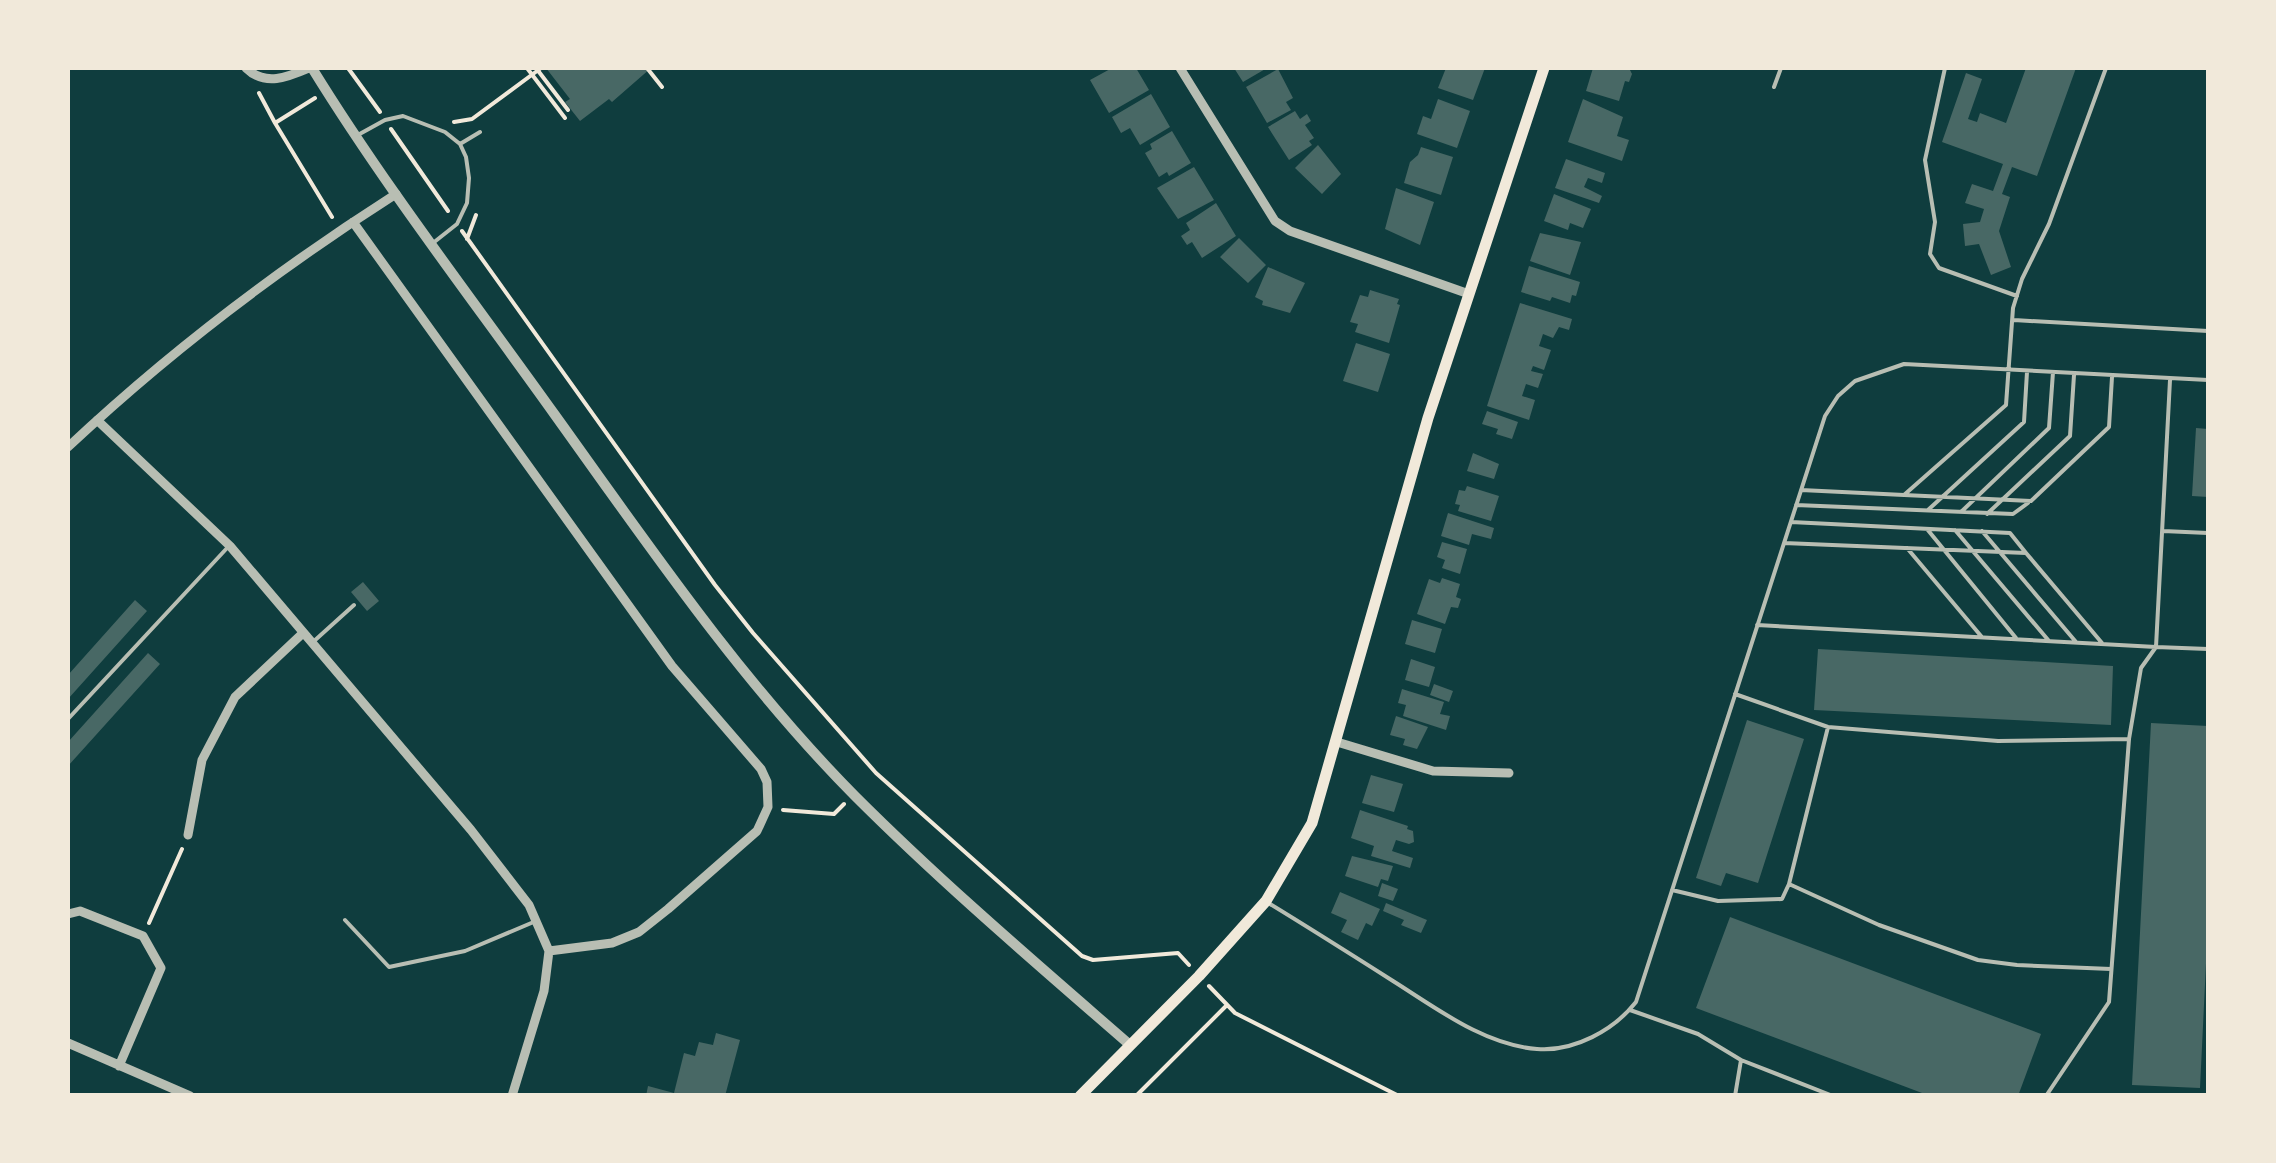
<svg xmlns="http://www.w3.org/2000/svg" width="2276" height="1163" viewBox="0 0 2276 1163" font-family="'Asap Condensed',sans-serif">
  <rect width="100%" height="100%" fill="#0f3d3e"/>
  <path fill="#486865" d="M 546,68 L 651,68 L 612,102 L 609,99 L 580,121 L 565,102 L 570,99 Z
    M 1112,68 L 1136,68 L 1149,90 L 1109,113 L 1090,80 Z
    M 1234,68 L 1267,68 L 1243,82 Z
    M 1446,68 L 1485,68 L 1473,100 L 1438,88 Z
    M 1593,68 L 1629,68 L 1632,74 L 1629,82 L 1625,81 L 1619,101 L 1586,91 Z
    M 2026,68 L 2076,68 L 2037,176 L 2012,167 L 2002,194 L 2010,197 L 1999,231 L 2011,267 L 1991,275 L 1979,244 L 1965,246 L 1963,224 L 1980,222 L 1984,209 L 1965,203 L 1972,184 L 1993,191 L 2003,164 L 1942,142 L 1966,73 L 1982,79 L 1968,119 L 1977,122 L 1980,113 L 2006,123 Z
    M 1278,69 L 1293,98 L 1286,102 L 1291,110 L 1267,123 L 1246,87 Z
    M 1151,94 L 1170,127 L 1140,145 L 1130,128 L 1121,133 L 1112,117 Z
    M 1438,99 L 1470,111 L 1457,148 L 1417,134 L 1423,116 L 1431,119 Z
    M 1583,99 L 1623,117 L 1617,136 L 1629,140 L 1622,161 L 1568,142 Z
    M 1295,111 L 1300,119 L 1307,114 L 1311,121 L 1305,125 L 1314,138 L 1309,141 L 1312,145 L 1289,160 L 1268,127 Z
    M 1172,131 L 1191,163 L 1169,176 L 1167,172 L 1159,177 L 1145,153 L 1152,149 L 1150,144 Z
    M 1318,145 L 1341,174 L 1322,194 L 1295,168 Z
    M 1421,147 L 1453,157 L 1441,195 L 1404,183 L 1410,162 L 1418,155 Z
    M 1566,159 L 1605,173 L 1602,183 L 1588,178 L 1584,187 L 1602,196 L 1599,203 L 1555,188 Z
    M 1194,167 L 1214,200 L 1178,219 L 1157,188 Z
    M 1396,188 L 1434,202 L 1420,245 L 1385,229 Z
    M 1554,194 L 1591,209 L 1583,228 L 1570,223 L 1568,230 L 1544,221 Z
    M 1216,203 L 1236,236 L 1202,258 L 1192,242 L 1187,245 L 1181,236 L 1190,230 L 1186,223 Z
    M 1540,233 L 1581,242 L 1570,275 L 1530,261 Z
    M 1239,238 L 1266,265 L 1248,283 L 1220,257 Z
    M 1529,266 L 1580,282 L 1576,296 L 1572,295 L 1570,303 L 1552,297 L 1550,301 L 1521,292 Z
    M 1268,267 L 1305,283 L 1290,313 L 1262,305 L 1263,301 L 1255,297 Z
    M 1370,290 L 1399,299 L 1397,304 L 1400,305 L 1389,343 L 1355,332 L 1358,324 L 1350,322 L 1360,295 L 1368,297 Z
    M 1520,303 L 1572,319 L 1569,330 L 1559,327 L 1553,338 L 1543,334 L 1539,346 L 1551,350 L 1544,370 L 1533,366 L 1531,371 L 1543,374 L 1538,388 L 1526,384 L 1522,396 L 1535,400 L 1529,420 L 1487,406 Z
    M 1356,343 L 1390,354 L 1378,392 L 1343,381 Z
    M 1487,411 L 1518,422 L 1512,439 L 1496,434 L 1498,429 L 1482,424 Z
    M 2196,428 L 2208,429 L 2208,497 L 2192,496 Z
    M 1473,453 L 1499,464 L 1494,479 L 1467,471 Z
    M 1467,486 L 1499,496 L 1491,521 L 1458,511 L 1460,505 L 1455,504 L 1459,490 L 1465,491 Z
    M 1448,513 L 1494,528 L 1491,539 L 1472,534 L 1469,545 L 1441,536 Z
    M 1442,542 L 1467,549 L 1460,574 L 1442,568 L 1445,560 L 1437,557 Z
    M 1442,578 L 1460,584 L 1456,597 L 1461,599 L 1458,608 L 1451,607 L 1445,624 L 1417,614 L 1429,579 L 1440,583 Z
    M 363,582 L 379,601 L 367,611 L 351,592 Z
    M 135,600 L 147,611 L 68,699 L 68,675 Z
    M 1412,620 L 1442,629 L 1435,653 L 1405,644 Z
    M 1818,649 L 2113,666 L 2111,725 L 1814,710 Z
    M 148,653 L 160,664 L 68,766 L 68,742 Z
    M 1411,659 L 1435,667 L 1429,687 L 1405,680 Z
    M 1434,684 L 1453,691 L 1449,702 L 1430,695 Z
    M 1402,689 L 1444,702 L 1440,714 L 1450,716 L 1446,730 L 1403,716 L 1406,705 L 1398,703 Z
    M 1396,716 L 1428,727 L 1417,749 L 1403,745 L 1405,739 L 1390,735 Z
    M 1747,720 L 1804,739 L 1758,883 L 1726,873 L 1721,886 L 1696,878 Z
    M 2151,723 L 2208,726 L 2208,922 L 2200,1088 L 2132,1085 Z
    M 1371,775 L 1403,784 L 1394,812 L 1362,803 Z
    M 1360,810 L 1408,826 L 1407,829 L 1413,831 L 1414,842 L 1409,844 L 1396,840 L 1392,851 L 1413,858 L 1410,868 L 1371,856 L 1374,846 L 1351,838 Z
    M 1352,856 L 1393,866 L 1388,881 L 1381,879 L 1378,887 L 1345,876 Z
    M 1382,883 L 1398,889 L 1393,901 L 1378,896 Z
    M 1340,892 L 1380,909 L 1372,926 L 1366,923 L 1358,940 L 1341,932 L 1347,920 L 1331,913 Z
    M 1386,903 L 1427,920 L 1421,933 L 1401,925 L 1404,920 L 1383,911 Z
    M 1730,917 L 2041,1034 L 2018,1096 L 1930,1096 L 1696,1008 Z
    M 716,1033 L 740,1040 L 725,1096 L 646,1096 L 648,1086 L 674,1093 L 684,1053 L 695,1056 L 699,1042 L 713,1045 Z"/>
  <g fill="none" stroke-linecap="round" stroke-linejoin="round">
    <path stroke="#f1e9da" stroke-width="4" d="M 348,68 L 380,112
      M 527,68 L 565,118
      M 536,68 L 568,110
      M 647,68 L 662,87
      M 259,93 L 275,123 L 315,98
      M 454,122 L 472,119 L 541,68
      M 275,123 L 332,217
      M 391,129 L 448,211
      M 462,231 L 715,585 L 753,633 L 876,773 L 1082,956 L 1093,960 L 1178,953 L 1189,965
      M 467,239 L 476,215
      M 783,810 L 834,814 L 844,804
      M 149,923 L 182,849
      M 1209,986 L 1235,1013 L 1399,1096
      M 1136,1096 L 1227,1005"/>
    <path stroke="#b8beb3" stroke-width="4" d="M 1945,68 L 1925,160 L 1935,222 L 1930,254 L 1939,268 L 2017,296
      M 1774,87 L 1781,68
      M 356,136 L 385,120 L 403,116 L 445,132 L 460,144 L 466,157 L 469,178 L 467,203 L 457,224 L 433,243
      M 460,144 L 480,132
      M 2014,320 L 2208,331
      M 2170,380 L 2156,647 L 2208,649
      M 1801,490 L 1904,495 L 2006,405 L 2013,308 L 2022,279 L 2049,224 L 2106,68
      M 1904,495 L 2031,501 L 2109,427 L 2112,377
      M 1796,505 L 2013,514 L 2028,503
      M 1928,510 L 2024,422 L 2027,372
      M 1961,512 L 2049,428 L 2053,372
      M 1987,514 L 2070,436 L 2074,375
      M 1791,522 L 2010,533 L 2026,553
      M 1927,529 L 2016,638
      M 1955,530 L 2049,641
      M 1982,531 L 2076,642
      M 2163,531 L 2208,533
      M 1784,543 L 2026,553 L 2102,643
      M 1907,548 L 1981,636
      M 1757,625 L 2156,647 L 2141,668 L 2129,739 L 2109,1002 L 2046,1096
      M 313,642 L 354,605
      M 1735,694 L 1828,727 L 1998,741 L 2129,739
      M 68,719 L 228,547
      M 1828,727 L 1789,884 L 1879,925 L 1978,960 L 2017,965 L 2111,969
      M 1672,890 L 1718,901 L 1782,899 L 1789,884
      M 1270,904 C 1311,929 1352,955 1393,981 C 1436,1008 1484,1045 1537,1049 C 1574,1052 1614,1030 1636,1002 L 1825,416 L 1838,396 L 1855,381 L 1904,364 L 2208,380
      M 345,920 L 389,967 L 465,951 L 536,921
      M 1630,1010 L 1698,1034 L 1741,1060 L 1735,1096
      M 1741,1060 L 1833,1096"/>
    <path stroke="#b8beb3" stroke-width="9" d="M 246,68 C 265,87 288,77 309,68
      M 1180,68 L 1275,221 L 1290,231 L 1469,294
      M 353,222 L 672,666 L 761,769 L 767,782 L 768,807 L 757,831 L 668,909 L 639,932 L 612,943 L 549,951
      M 97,420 L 230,546 L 471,830 L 529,905 L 549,951 L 544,991 L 512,1096
      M 68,447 C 168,353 280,268 396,194
      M 1337,742 L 1433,771 L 1509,773
      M 188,835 L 202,760 L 235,697 L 303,633
      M 68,914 L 80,911 L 143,936 L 161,968 L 119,1066
      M 68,1043 L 190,1096"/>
    <path stroke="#b8beb3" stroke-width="10" d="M 312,68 C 386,188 473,300 555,415 C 649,546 741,681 855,796 C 942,883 1037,964 1130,1045"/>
    <path stroke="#f1e9da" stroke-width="11" d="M 1080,1096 L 1199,976 L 1266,901 L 1312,823 L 1428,418 L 1544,68"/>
  </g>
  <rect width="2276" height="1163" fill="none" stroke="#f1e9da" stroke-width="140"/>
</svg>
